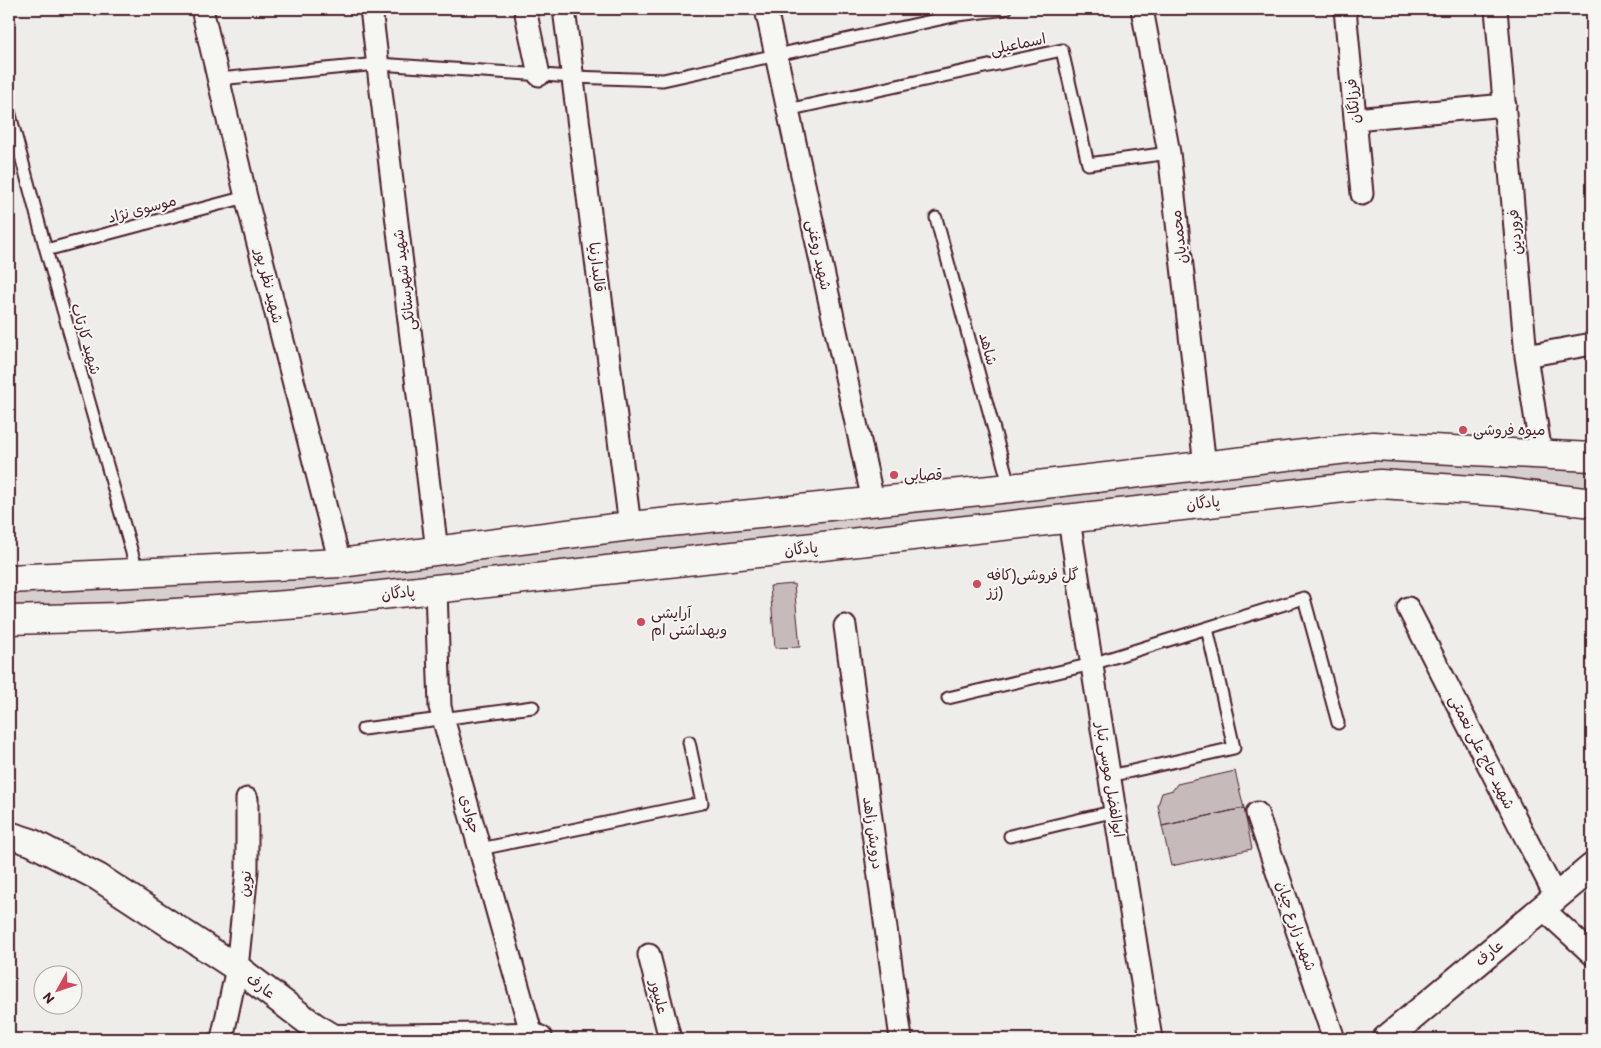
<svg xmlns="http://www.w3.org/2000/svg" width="1601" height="1048" viewBox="0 0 1601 1048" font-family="Itim,'Playpen Sans Arabic',sans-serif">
  <rect width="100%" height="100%" fill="#efedea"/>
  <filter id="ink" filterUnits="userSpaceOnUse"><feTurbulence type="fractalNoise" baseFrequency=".02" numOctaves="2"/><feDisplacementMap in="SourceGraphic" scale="10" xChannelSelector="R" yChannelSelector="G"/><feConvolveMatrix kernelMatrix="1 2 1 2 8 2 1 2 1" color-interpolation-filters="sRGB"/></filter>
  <g filter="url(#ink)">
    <path fill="#d7cfce" stroke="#90777c" d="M 1373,446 L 1592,457 L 1592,503 L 1380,484 L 9,620 L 9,579 L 138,574 Z"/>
    <path fill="#c6babb" stroke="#4a1f2b" d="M 794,584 L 800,647 L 775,648 L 770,586 Z
      M 1235,771 L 1244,808 L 1162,826 L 1158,805 L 1162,793 L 1173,790 L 1177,784 Z
      M 1244,808 L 1252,849 L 1171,866 L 1162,826 Z"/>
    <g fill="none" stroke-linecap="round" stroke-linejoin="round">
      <g stroke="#4a1f2b" stroke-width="15">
        <path id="service" d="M 218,79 L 378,64 L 572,77 L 663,80 L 958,15 L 1006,9
          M 787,110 L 1062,50 L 1088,164 L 1169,153
          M 9,111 L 46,250 L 138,574
          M 936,218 L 1010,488
          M 46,250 L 246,197
          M 1207,628 L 1304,598 L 1338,723
          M 948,698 L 1092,664 L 1207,628 L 1234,748 L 1110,776
          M 363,729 L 533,707
          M 1010,836 L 1116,811
          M 480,849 L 702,803 L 689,742"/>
      </g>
      <g stroke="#4a1f2b" stroke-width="25">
        <path id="minor" d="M 202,9 L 246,197 L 340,563
          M 371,9 L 437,551
          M 525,9 L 539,75
          M 564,9 L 630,526
          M 766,9 L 873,501
          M 1142,9 L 1169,153 L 1205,466
          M 1345,9 L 1362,194
          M 1496,9 L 1526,356 L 1541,454
          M 1355,119 L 1505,105
          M 1526,356 L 1592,344
          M 1069,520 L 1151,1039
          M 436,589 L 440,707 L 532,1036
          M 1408,608 L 1556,897
          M 845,626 L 901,1039
          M 1257,813 L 1334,1039
          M 1542,908 L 1592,954
          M 649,955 L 670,1039
          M 222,1039 L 237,968 L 247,871 L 247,799"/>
      </g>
      <g stroke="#4a1f2b" stroke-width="30">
        <path id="tertiary" d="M 9,835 L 31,842 L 98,877 L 237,968 L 314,1026 L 334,1038 L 532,1036 L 539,1039
          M 1386,1039 L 1592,867"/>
      </g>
      <g stroke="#4a1f2b" stroke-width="31">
        <path id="secondary" d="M 9,579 L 340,563 L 630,526 L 1010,488 L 1373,446 L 1592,457
          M 9,620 L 118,617 L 300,604 L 1380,484 L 1504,492 L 1592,503"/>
      </g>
      <use href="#service" stroke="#f6f6f2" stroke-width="11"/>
      <use href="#minor" stroke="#f6f6f2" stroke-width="21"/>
      <use href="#tertiary" stroke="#f6f6f2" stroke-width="26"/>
      <use href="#secondary" stroke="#f6f6f2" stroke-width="28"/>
    </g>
  </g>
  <g fill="#d1495b" stroke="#f6f6f2" stroke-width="2">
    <circle cx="1463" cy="430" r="5"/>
    <circle cx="894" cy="475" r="5"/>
    <circle cx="977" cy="584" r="5"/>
    <circle cx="641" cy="622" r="5"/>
  </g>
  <g text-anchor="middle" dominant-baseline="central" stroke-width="4" stroke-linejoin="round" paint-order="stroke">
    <g font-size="15" fill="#4a1f2b" stroke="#f6f6f2">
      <text transform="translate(1018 44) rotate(-12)">اسماعيلی</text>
      <text transform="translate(1353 101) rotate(-95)">فرزانگان</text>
      <text transform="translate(142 209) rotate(-15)">موسوی نژاد</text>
      <text transform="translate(1515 232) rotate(-95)">فروردین</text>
      <text transform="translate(1179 237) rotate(-97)">محمدیان</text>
      <text transform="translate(819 255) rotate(78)">شهید روغنی</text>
      <text transform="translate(597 267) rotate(83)">قالبدارنیا</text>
      <text transform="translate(404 280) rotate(-97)">شهید شهرستانکی</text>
      <text transform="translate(269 286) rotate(76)">شهید نظر پور</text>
      <text transform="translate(86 339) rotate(74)">شهید کارتاب</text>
      <text transform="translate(988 349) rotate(75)">شاهد</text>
      <text transform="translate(1203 503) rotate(-6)">پادگان</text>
      <text transform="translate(801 549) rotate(-6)">پادگان</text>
      <text transform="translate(398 593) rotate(-6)">پادگان</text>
      <text transform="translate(1482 752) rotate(63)">شهید حاج علی نعمتی</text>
      <text transform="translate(1110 780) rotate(81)">ابوالفضل موسی تبار</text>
      <text transform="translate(470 814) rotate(74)">جوادی</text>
      <text transform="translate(873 833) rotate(82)">درویش زاهد</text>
      <text transform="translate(245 884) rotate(-85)">نوین</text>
      <text transform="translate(1296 926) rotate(71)">شهید زارع چیان</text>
      <text transform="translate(1489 953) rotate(-40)">عارف</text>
      <text transform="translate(261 986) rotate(37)">عارف</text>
      <text transform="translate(659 997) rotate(76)">علیپور</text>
    </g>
    <g font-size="15" fill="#4a1f2b" stroke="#f6f6f2" text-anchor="start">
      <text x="1473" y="430">میوه فروشی</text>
      <text x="904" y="475">قصابی</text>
      <text x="987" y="575">گل فروشی(کافه<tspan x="987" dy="17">رُز)</tspan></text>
      <text x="651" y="613">آرایشی<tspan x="651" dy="17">وبهداشتی ام</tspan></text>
    </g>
  </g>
  <rect width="1601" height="1048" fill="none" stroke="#f6f6f2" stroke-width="30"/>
  <rect x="15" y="15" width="1571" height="1018" fill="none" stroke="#4a1f2b" stroke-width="2" filter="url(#ink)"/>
  <g transform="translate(58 990) rotate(230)"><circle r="24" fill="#f6f6f2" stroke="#b1a0a2"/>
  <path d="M0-4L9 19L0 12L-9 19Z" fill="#d1495b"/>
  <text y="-8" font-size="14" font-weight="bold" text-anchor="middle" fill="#4a1f2b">N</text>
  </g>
</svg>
